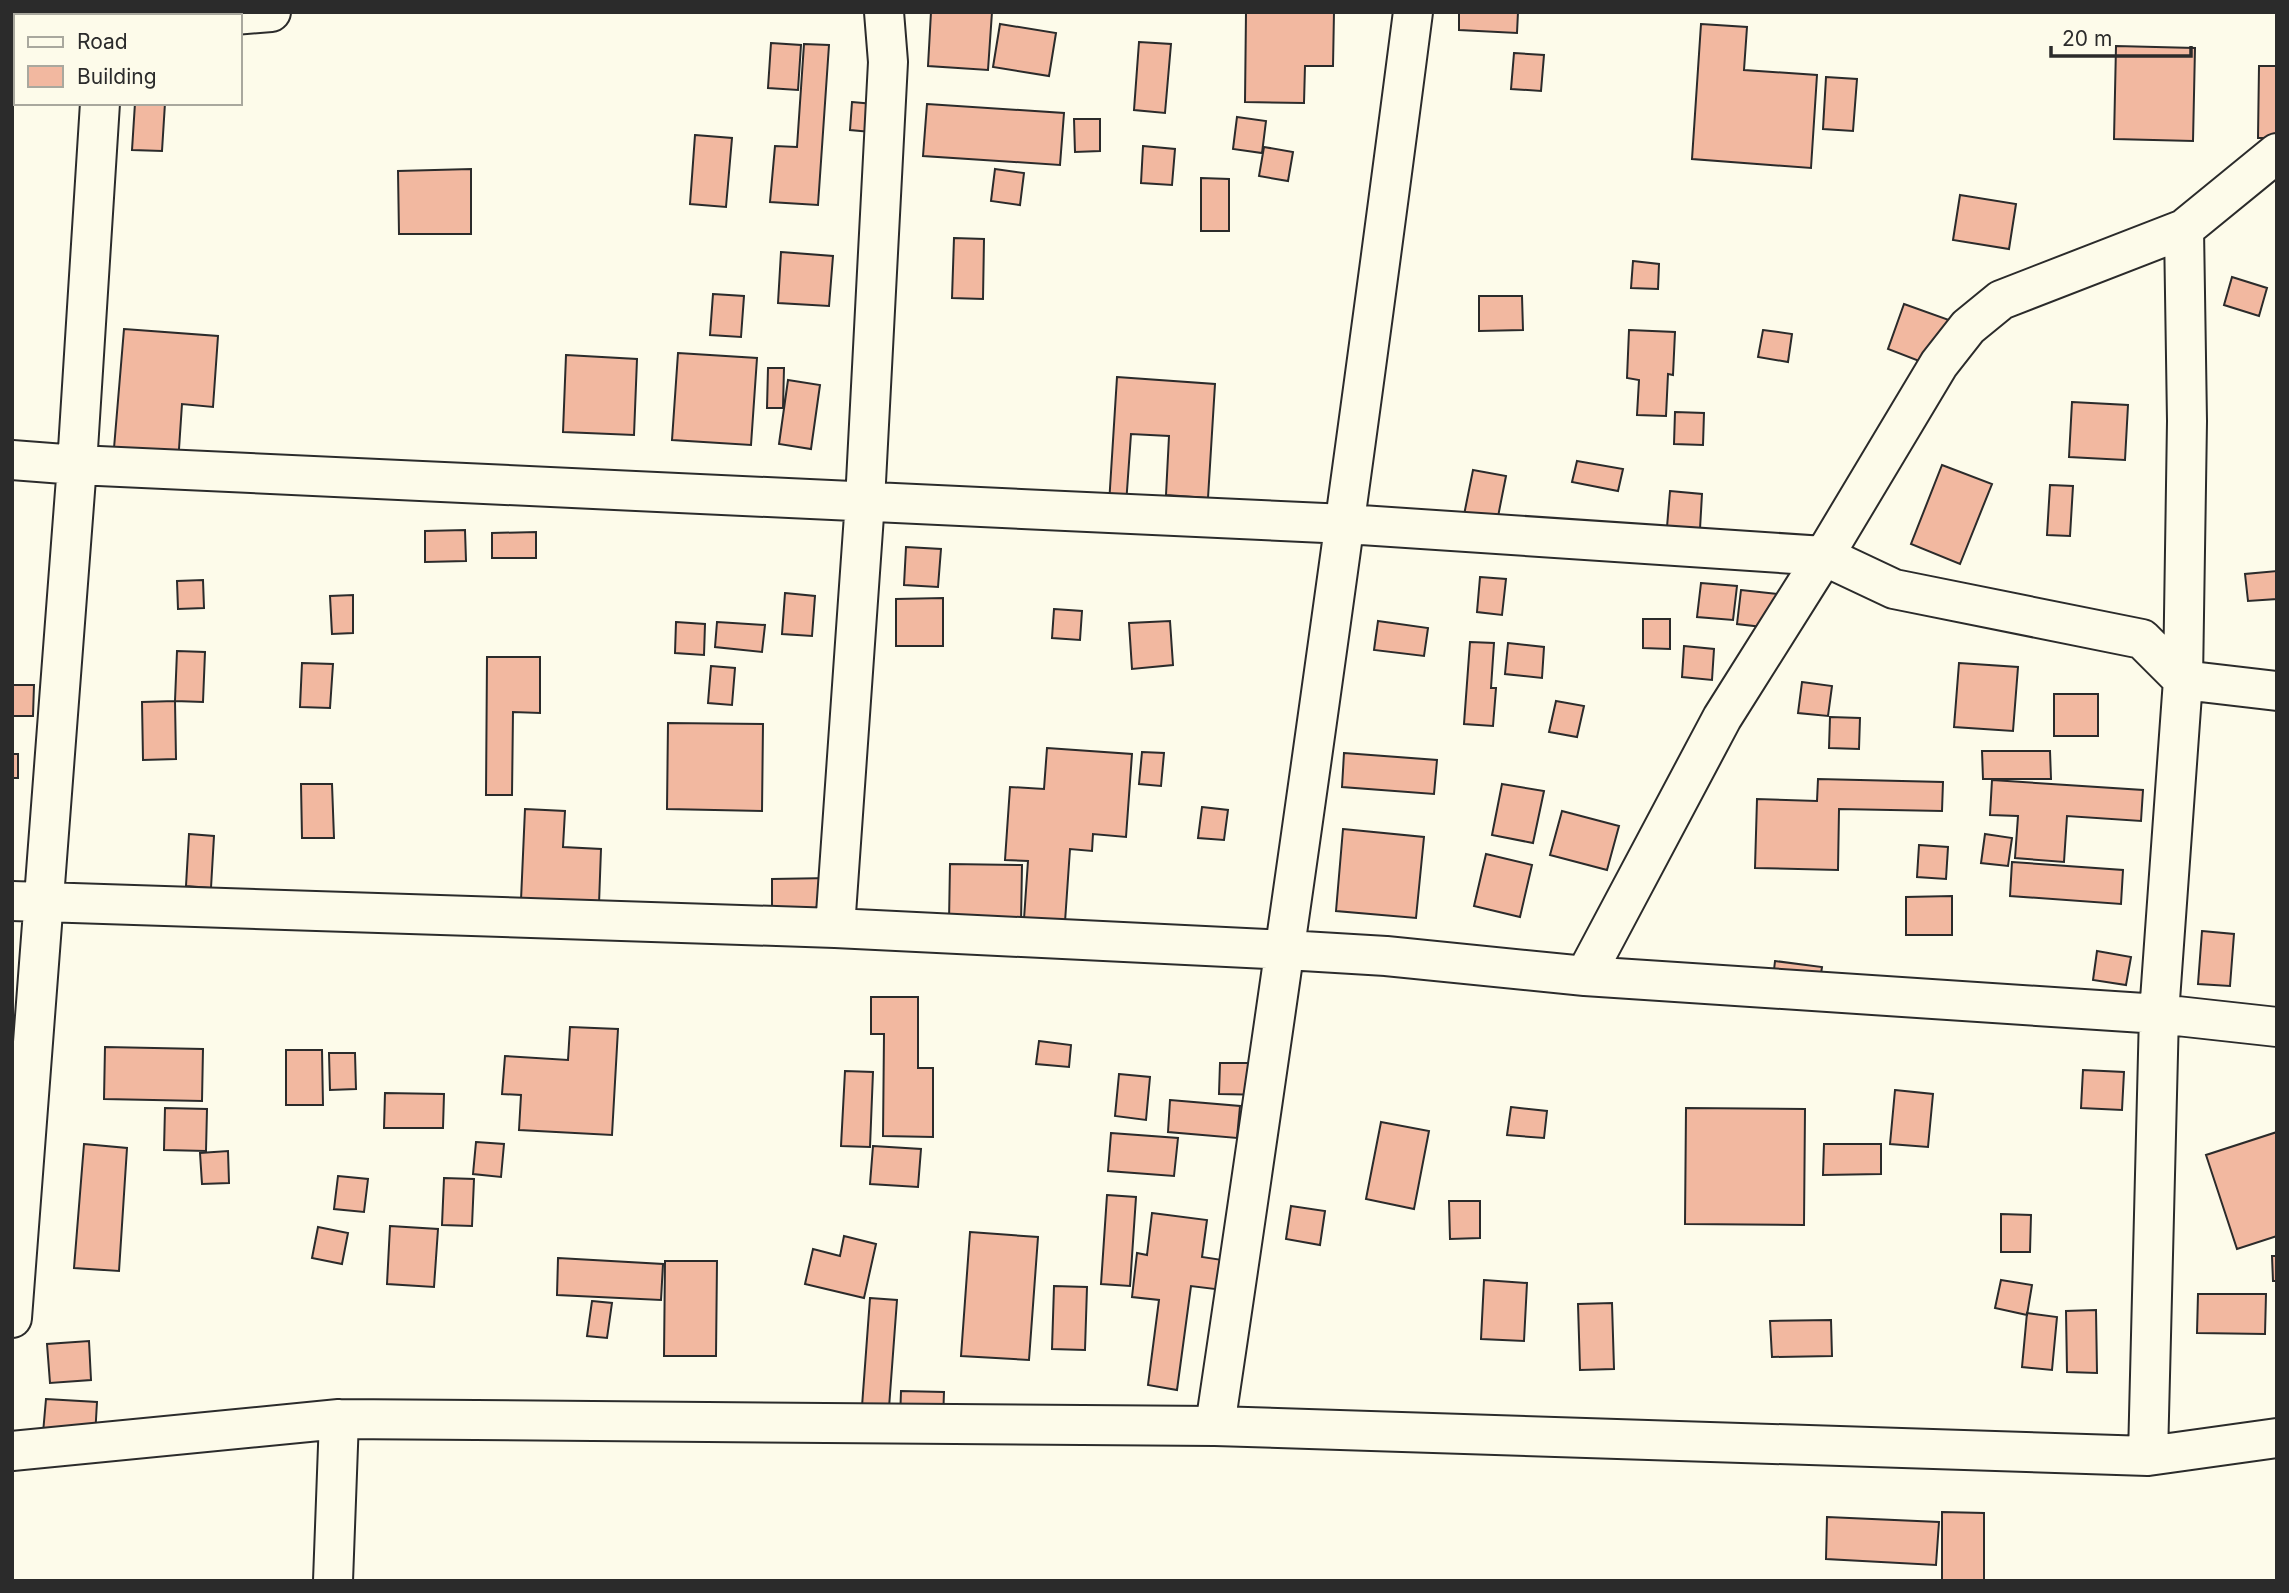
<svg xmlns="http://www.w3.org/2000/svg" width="2289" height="1593" viewBox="0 0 2289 1593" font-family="Inter,sans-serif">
  <rect width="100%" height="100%" fill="#fdfbea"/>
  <path fill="#f2b8a0" stroke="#2b2b2b" stroke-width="2" d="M 931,12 L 992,12 L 988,70 L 928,66 Z
    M 1246,12 L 1334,12 L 1333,66 L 1305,66 L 1304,103 L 1245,102 Z
    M 1459,12 L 1518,12 L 1517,33 L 1459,30 Z
    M 1000,24 L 1056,33 L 1049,76 L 993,67 Z
    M 1701,24 L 1747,27 L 1744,70 L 1817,75 L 1811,168 L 1692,159 Z
    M 1139,42 L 1171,44 L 1165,113 L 1134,110 Z
    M 771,43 L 801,45 L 798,90 L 768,88 Z
    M 804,44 L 829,45 L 818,205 L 770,202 L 775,146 L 797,147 Z
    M 2116,46 L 2195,48 L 2193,141 L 2114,139 Z
    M 1514,53 L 1544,55 L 1541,91 L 1511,89 Z
    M 2259,66 L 2277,66 L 2277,138 L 2258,138 Z
    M 1826,77 L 1857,79 L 1853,131 L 1823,129 Z
    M 852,102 L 885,105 L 882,133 L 850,130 Z
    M 135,103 L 165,103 L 162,151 L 132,150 Z
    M 927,104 L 1064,113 L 1060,165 L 923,156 Z
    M 1237,117 L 1266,121 L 1262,153 L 1233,149 Z
    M 1074,119 L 1100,119 L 1100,151 L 1075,152 Z
    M 695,135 L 732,138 L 726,207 L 690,204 Z
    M 1143,146 L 1175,149 L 1172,185 L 1141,183 Z
    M 1264,147 L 1293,152 L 1288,181 L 1259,176 Z
    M 471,169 L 471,234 L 399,234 L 398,171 Z
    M 995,169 L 1024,173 L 1020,205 L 991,201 Z
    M 1201,178 L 1229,179 L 1229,231 L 1201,231 Z
    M 1960,195 L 2016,204 L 2009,249 L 1953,240 Z
    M 954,238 L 984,239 L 983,299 L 952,298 Z
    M 781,252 L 833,256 L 829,306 L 778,303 Z
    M 1633,261 L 1659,264 L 1658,289 L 1631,288 Z
    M 2232,277 L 2267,288 L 2259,316 L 2224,305 Z
    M 713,294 L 744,296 L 741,337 L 710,335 Z
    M 1479,296 L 1522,296 L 1523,330 L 1479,331 Z
    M 1904,304 L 1949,320 L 1932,366 L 1888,349 Z
    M 124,329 L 218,336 L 213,407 L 182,404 L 178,464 L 113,460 Z
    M 1629,330 L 1675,332 L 1673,375 L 1668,374 L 1666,416 L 1637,415 L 1639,380 L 1627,378 Z
    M 1763,330 L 1792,334 L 1788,362 L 1758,357 Z
    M 678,353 L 757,358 L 751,445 L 672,440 Z
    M 566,355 L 637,359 L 634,435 L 563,432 Z
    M 768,368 L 784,368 L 783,408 L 767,408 Z
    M 1117,377 L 1215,384 L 1208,498 L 1166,495 L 1169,436 L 1131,434 L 1126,505 L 1109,504 Z
    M 788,380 L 820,385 L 811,449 L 779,444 Z
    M 2072,402 L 2128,405 L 2125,460 L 2069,457 Z
    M 1675,412 L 1704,413 L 1703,445 L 1674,444 Z
    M 1577,461 L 1623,469 L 1618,491 L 1572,482 Z
    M 1942,465 L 1992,484 L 1960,564 L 1911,544 Z
    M 1473,470 L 1506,476 L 1495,532 L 1462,525 Z
    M 2050,485 L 2073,486 L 2070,536 L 2047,535 Z
    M 1670,491 L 1702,494 L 1700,529 L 1667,527 Z
    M 465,530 L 466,561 L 425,562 L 425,531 Z
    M 536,532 L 536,558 L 492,558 L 492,533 Z
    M 906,547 L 941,549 L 938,587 L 904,585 Z
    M 2277,571 L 2277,599 L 2248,601 L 2245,574 Z
    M 1480,577 L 1506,579 L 1502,615 L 1477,612 Z
    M 203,580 L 204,608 L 178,609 L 177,581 Z
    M 1701,583 L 1737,586 L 1733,620 L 1697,617 Z
    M 1741,590 L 1786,595 L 1781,629 L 1737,624 Z
    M 785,593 L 815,596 L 812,636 L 782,634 Z
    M 353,595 L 353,633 L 332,634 L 330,596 Z
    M 943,598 L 943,646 L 896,646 L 896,599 Z
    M 1054,609 L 1082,611 L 1080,640 L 1052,638 Z
    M 1643,619 L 1670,619 L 1670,649 L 1643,648 Z
    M 1170,621 L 1173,665 L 1132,669 L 1129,623 Z
    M 1378,621 L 1428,628 L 1424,656 L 1374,650 Z
    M 676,622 L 705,624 L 704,655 L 675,653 Z
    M 717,622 L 765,625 L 762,652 L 715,647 Z
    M 1470,642 L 1494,643 L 1491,688 L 1496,688 L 1493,726 L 1464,724 Z
    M 1508,643 L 1544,647 L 1542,678 L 1505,674 Z
    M 1684,646 L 1714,649 L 1712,680 L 1682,677 Z
    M 177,651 L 205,652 L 203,702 L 175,701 Z
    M 487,657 L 540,657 L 540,713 L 513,712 L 512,795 L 486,795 Z
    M 302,663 L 333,664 L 330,708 L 300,707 Z
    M 1959,663 L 2018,667 L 2013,731 L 1954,727 Z
    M 711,666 L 735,668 L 732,705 L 708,703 Z
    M 1802,682 L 1832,686 L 1828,716 L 1798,713 Z
    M 12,685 L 34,685 L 33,716 L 12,716 Z
    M 2054,694 L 2098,694 L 2098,736 L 2054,736 Z
    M 175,701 L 176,759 L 143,760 L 142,702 Z
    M 1556,701 L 1584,706 L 1577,737 L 1549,732 Z
    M 1830,717 L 1860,718 L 1859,749 L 1829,748 Z
    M 668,723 L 763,724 L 762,811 L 667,809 Z
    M 1047,748 L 1132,754 L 1126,837 L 1093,834 L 1092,851 L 1070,849 L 1065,922 L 1024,919 L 1028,861 L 1005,860 L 1010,787 L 1044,789 Z
    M 1982,751 L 2050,751 L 2051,779 L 1983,779 Z
    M 1142,752 L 1164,753 L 1161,786 L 1139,784 Z
    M 1344,753 L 1437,760 L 1434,794 L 1342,787 Z
    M 12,754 L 18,754 L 18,778 L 12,778 Z
    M 1818,779 L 1943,782 L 1942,811 L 1839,809 L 1838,870 L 1755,868 L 1757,799 L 1817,801 Z
    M 1992,780 L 2143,790 L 2141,821 L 2067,816 L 2064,862 L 2015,858 L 2018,816 L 1990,815 Z
    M 301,784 L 332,784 L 334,838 L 302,838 Z
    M 1502,784 L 1544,791 L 1533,843 L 1492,835 Z
    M 1202,807 L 1228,810 L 1224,840 L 1198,838 Z
    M 525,809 L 565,811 L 563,847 L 601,849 L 599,904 L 521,900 Z
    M 1562,811 L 1619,826 L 1607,870 L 1550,855 Z
    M 1343,829 L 1424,837 L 1416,918 L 1336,911 Z
    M 189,834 L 214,836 L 211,888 L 186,886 Z
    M 1985,834 L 2012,838 L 2008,866 L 1981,863 Z
    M 1919,845 L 1948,847 L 1946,879 L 1917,877 Z
    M 1486,854 L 1532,865 L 1520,917 L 1474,906 Z
    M 2012,862 L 2123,870 L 2121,904 L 2010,896 Z
    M 950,864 L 1022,865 L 1021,923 L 949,922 Z
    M 830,878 L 831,911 L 772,913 L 772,879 Z
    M 1952,896 L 1952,935 L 1906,935 L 1906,897 Z
    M 2202,931 L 2234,934 L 2230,986 L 2198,984 Z
    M 2097,951 L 2131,957 L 2126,985 L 2093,980 Z
    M 1775,961 L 1822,967 L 1818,994 L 1772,988 Z
    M 871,997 L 918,997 L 918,1068 L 933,1068 L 933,1137 L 883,1136 L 884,1034 L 871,1034 Z
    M 570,1027 L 618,1029 L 612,1135 L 519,1130 L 521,1095 L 502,1094 L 505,1056 L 568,1060 Z
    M 1039,1041 L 1071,1045 L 1069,1067 L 1036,1064 Z
    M 105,1047 L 203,1049 L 202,1101 L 104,1099 Z
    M 286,1050 L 322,1050 L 323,1105 L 286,1105 Z
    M 329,1053 L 355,1053 L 356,1089 L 330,1090 Z
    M 1220,1063 L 1268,1063 L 1268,1095 L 1219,1094 Z
    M 2083,1070 L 2124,1072 L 2122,1110 L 2081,1108 Z
    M 845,1071 L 873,1072 L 870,1147 L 841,1146 Z
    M 1119,1074 L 1150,1077 L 1146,1120 L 1115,1116 Z
    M 1895,1090 L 1933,1094 L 1928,1147 L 1890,1144 Z
    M 385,1093 L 444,1094 L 443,1128 L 384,1128 Z
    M 1170,1100 L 1240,1106 L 1237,1138 L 1168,1132 Z
    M 1511,1107 L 1547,1111 L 1544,1138 L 1507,1135 Z
    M 165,1108 L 207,1109 L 206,1151 L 164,1150 Z
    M 1686,1108 L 1805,1109 L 1804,1225 L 1685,1224 Z
    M 1381,1122 L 1429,1131 L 1414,1209 L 1366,1199 Z
    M 2277,1132 L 2277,1236 L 2237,1249 L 2206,1155 Z
    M 1111,1133 L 1178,1138 L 1174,1176 L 1108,1171 Z
    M 476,1142 L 504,1144 L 501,1177 L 473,1174 Z
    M 84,1144 L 127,1148 L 119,1271 L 74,1268 Z
    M 1824,1144 L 1881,1144 L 1881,1174 L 1823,1175 Z
    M 873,1146 L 921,1149 L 918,1187 L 870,1184 Z
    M 228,1151 L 229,1183 L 202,1184 L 200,1153 Z
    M 338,1176 L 368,1179 L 364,1212 L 334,1209 Z
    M 444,1178 L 474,1179 L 472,1226 L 442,1225 Z
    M 1107,1195 L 1136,1197 L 1130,1286 L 1101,1284 Z
    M 1449,1201 L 1480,1201 L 1480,1238 L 1450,1239 Z
    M 1291,1206 L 1325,1211 L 1320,1245 L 1286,1239 Z
    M 1152,1213 L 1207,1220 L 1202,1257 L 1242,1263 L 1239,1292 L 1191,1286 L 1177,1390 L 1148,1385 L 1159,1300 L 1132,1297 L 1137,1253 L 1147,1255 Z
    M 2001,1214 L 2031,1215 L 2030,1252 L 2001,1252 Z
    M 390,1226 L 438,1229 L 434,1287 L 387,1284 Z
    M 318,1227 L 348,1233 L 342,1264 L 312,1258 Z
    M 970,1232 L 1038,1237 L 1029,1360 L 961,1356 Z
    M 844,1236 L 876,1244 L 864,1298 L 805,1284 L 813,1249 L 840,1256 Z
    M 2272,1256 L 2277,1256 L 2277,1281 L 2273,1281 Z
    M 558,1258 L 663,1264 L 661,1300 L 557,1295 Z
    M 665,1261 L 717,1261 L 716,1356 L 664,1356 Z
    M 1484,1280 L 1527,1283 L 1524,1341 L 1481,1339 Z
    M 2001,1280 L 2032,1285 L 2027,1315 L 1995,1308 Z
    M 1054,1286 L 1087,1287 L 1085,1350 L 1052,1349 Z
    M 2198,1294 L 2266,1294 L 2265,1334 L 2197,1333 Z
    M 870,1298 L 897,1300 L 888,1421 L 861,1420 Z
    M 592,1301 L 612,1303 L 607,1338 L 587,1336 Z
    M 1612,1303 L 1614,1369 L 1580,1370 L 1578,1304 Z
    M 2096,1310 L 2097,1373 L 2067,1372 L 2066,1311 Z
    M 2027,1313 L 2057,1317 L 2052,1370 L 2022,1367 Z
    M 1831,1320 L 1832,1356 L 1772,1357 L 1770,1321 Z
    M 89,1341 L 91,1380 L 50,1383 L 47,1344 Z
    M 901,1391 L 944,1392 L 943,1421 L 900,1420 Z
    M 46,1399 L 97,1402 L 95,1437 L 43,1433 Z
    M 1942,1512 L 1984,1513 L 1984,1581 L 1942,1581 Z
    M 1827,1517 L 1939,1522 L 1936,1565 L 1826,1559 Z"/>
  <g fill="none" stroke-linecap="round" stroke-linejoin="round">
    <g stroke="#2b2b2b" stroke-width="42">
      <path id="minor" d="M 106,16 L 106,12
        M 222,16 L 271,12
        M 12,18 L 16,18
        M 12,460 L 77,465 L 1346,524 L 1824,556 L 1894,589 L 2142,639 L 2183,680 L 2277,691
        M 12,901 L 835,928 L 1286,950 L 1386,956 L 1585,976 L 2159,1014 L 2277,1027
        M 835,928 L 865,501 L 888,62 L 884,12
        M 1585,976 L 1722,718 L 1824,556 L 1939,364 L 1968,327 L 2001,300 L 2184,229 L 2277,153
        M 12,1318 L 77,465 L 100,103
        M 1215,1426 C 1285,955 1352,484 1413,12
        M 12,1451 L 339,1419 L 1215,1426 L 2148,1456 L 2277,1438
        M 2148,1456 L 2159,1014 L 2183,680 L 2187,421 L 2184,229
        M 333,1581 L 339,1419"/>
    </g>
    <use href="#minor" stroke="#fdfbea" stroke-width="38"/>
  </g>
  <rect width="2289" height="1593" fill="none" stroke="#2b2b2b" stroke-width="28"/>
  <rect x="14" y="14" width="228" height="91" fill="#fdfbea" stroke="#a9a89e" stroke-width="2"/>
  <rect x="28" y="37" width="35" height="10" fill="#fdfbea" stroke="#a9a89e" stroke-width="2"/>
  <text x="77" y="49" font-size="21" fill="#2b2b2b">Road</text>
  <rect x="28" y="66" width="35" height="21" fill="#f2b8a0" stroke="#a9a89e" stroke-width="2"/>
  <text x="77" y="84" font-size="21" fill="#2b2b2b">Building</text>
  <path d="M2051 46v10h140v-10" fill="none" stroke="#2b2b2b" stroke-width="3.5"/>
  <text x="2062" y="46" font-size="21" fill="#2b2b2b" stroke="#fdfbea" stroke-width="5" paint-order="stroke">20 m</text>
</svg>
